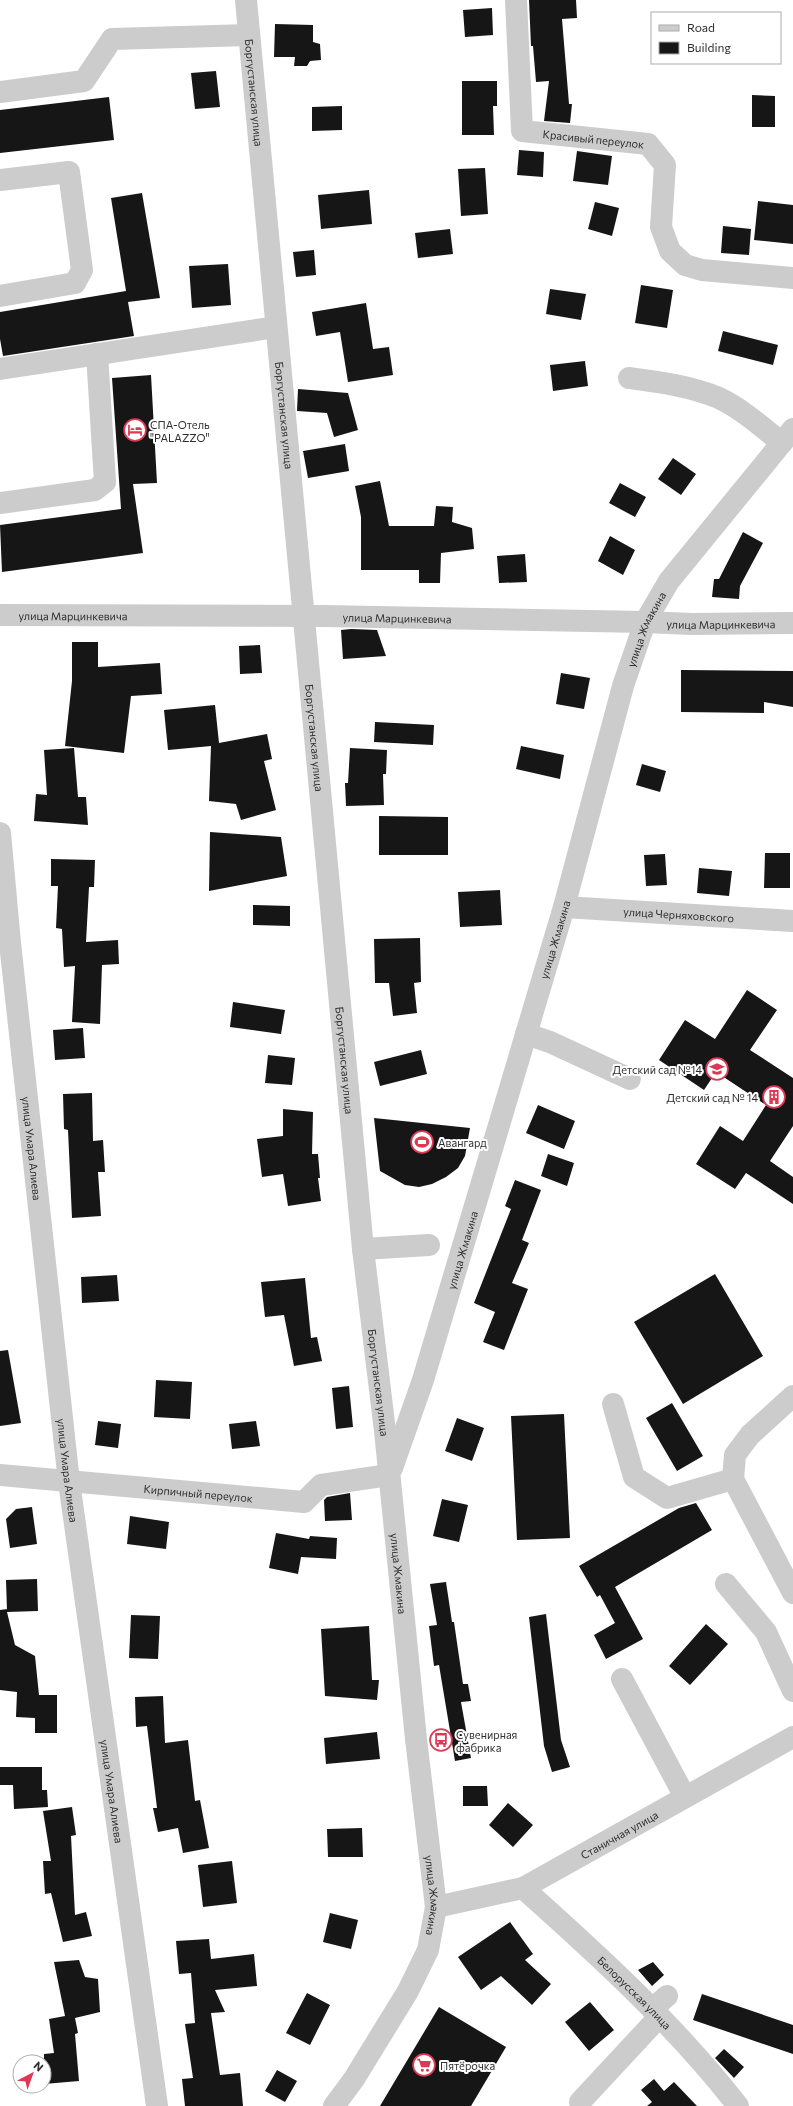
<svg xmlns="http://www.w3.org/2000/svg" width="793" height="2106" viewBox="0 0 793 2106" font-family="Commissioner,sans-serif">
  <rect width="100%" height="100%" fill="#fff"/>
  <path fill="#161616" d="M 529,0 L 576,0 L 577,18 L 562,19 L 569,104 L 572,104 L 570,123 L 544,121 L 549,81 L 536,82 L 533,46 L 531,46 Z
    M 492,8 L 493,35 L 465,37 L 463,10 Z
    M 275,24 L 313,25 L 313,42 L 320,44 L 321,60 L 310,61 L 307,66 L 294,66 L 295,57 L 274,57 Z
    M 216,71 L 220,107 L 195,109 L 191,73 Z
    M 462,81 L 497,81 L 497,106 L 493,106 L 494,135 L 462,135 Z
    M 752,95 L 775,96 L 775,127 L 752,127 Z
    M 109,97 L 114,140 L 0,153 L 0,110 Z
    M 342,106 L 342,130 L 312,131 L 312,107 Z
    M 519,150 L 544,152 L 543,177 L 517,175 Z
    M 577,151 L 612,156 L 608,185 L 573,181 Z
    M 485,168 L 488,214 L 461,216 L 458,169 Z
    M 369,190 L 372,224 L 321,229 L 318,195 Z
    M 142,193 L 160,298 L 128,302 L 134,336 L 3,356 L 0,339 L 0,312 L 126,291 L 111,198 Z
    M 758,201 L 793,205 L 793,244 L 754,240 Z
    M 595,202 L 619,208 L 612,236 L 588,229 Z
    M 723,226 L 751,229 L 749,255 L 721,253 Z
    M 450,229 L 453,254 L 418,258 L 415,233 Z
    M 314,250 L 316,275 L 296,277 L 293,252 Z
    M 228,264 L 231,305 L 192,308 L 189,266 Z
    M 641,285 L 673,290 L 667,328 L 635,323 Z
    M 550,289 L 586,294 L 581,320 L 546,314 Z
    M 366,303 L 373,349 L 389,347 L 393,375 L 348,382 L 340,332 L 316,336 L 312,312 Z
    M 723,331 L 778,345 L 773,365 L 718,351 Z
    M 585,361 L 588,386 L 553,391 L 550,365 Z
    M 151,375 L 157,483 L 133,484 L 143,553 L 2,572 L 0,525 L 121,509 L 112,378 Z
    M 298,389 L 348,393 L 358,430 L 334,437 L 327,413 L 297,411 Z
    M 345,444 L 349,471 L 308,478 L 303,451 Z
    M 673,458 L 696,474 L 681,495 L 658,479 Z
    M 380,481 L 389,526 L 434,526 L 436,506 L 453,507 L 452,522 L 472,528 L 474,549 L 441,553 L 440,583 L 419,583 L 419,570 L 361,570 L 361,517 L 355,486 Z
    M 620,483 L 646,497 L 635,517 L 609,503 Z
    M 743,532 L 763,543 L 740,586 L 739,599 L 712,597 L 714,579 L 719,579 Z
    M 610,536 L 635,550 L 623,575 L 598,561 Z
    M 525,554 L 527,582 L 499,583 L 497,556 Z
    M 351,629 L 377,630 L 386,656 L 343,659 L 341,630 Z
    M 72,642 L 98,642 L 98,667 L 160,663 L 162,694 L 131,696 L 124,753 L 65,746 L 72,681 Z
    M 260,645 L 262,673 L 240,674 L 239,646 Z
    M 681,670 L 793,671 L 793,707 L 764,702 L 764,713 L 681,712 Z
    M 561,673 L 590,678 L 584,709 L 556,704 Z
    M 215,705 L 219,743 L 267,734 L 272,759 L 264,761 L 276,810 L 241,820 L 236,804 L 209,801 L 211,746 L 168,750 L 164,710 Z
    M 375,722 L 434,725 L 433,745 L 374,742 Z
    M 521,746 L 564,755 L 560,779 L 516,769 Z
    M 74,748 L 78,797 L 86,797 L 88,825 L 34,821 L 36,794 L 47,795 L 44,750 Z
    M 350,748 L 387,750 L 386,774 L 383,774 L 384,805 L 346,806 L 345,783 L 348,783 Z
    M 642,764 L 666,771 L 660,792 L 636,785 Z
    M 379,816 L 448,817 L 448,855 L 379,855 Z
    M 210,832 L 281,837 L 287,876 L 209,891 Z
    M 765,853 L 790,853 L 790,888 L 764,888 Z
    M 665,854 L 667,885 L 646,886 L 644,855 Z
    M 51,859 L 95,860 L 94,887 L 89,887 L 86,942 L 118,940 L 119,964 L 102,965 L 100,1024 L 72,1022 L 75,966 L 64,967 L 62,929 L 56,928 L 58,886 L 51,886 Z
    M 699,868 L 732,871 L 729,896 L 697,893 Z
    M 500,890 L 502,925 L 460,927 L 458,892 Z
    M 253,905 L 290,906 L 290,926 L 253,925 Z
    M 420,938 L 421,982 L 414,983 L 417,1013 L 393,1016 L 389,983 L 375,983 L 374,939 Z
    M 747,990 L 777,1010 L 750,1050 L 793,1078 L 793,1126 L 770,1161 L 793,1177 L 793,1204 L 746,1173 L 735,1189 L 696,1164 L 720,1126 L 743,1141 L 766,1105 L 716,1072 L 704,1090 L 659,1060 L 685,1020 L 715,1039 Z
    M 233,1002 L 285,1010 L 281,1034 L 230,1027 Z
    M 83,1028 L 85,1058 L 55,1060 L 53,1030 Z
    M 421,1050 L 427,1074 L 380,1086 L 374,1062 Z
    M 268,1055 L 295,1058 L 292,1085 L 265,1083 Z
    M 92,1093 L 93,1141 L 103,1140 L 105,1172 L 98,1172 L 101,1216 L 72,1218 L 68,1130 L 64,1129 L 63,1094 Z
    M 538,1105 L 575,1121 L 564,1149 L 526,1133 Z
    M 283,1109 L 313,1112 L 312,1154 L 318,1154 L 320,1178 L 318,1178 L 321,1201 L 288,1206 L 283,1174 L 262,1177 L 257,1139 L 283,1136 Z
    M 374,1118 L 470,1128 L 465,1156 L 458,1168 L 446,1177 L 432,1184 L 419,1187 L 405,1185 L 380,1171 Z
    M 548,1154 L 574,1163 L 567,1186 L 541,1176 Z
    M 515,1180 L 541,1190 L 522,1240 L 529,1243 L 512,1283 L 528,1289 L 504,1350 L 483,1342 L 495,1312 L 474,1303 L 511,1209 L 505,1206 Z
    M 715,1274 L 763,1356 L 683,1404 L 634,1322 Z
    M 117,1275 L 119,1301 L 82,1303 L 81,1277 Z
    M 305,1278 L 311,1338 L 317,1337 L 322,1361 L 294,1366 L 284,1315 L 265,1317 L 261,1282 Z
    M 8,1350 L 21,1423 L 0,1426 L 0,1351 Z
    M 156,1380 L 192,1382 L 190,1419 L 154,1417 Z
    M 349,1386 L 353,1427 L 336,1429 L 332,1388 Z
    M 672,1403 L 703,1456 L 677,1471 L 646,1418 Z
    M 564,1414 L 570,1538 L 517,1540 L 511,1416 Z
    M 457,1418 L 484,1428 L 472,1461 L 445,1451 Z
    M 98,1421 L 121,1424 L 118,1448 L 95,1445 Z
    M 256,1421 L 260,1446 L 232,1449 L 229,1424 Z
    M 350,1493 L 352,1520 L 325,1521 L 324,1500 L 327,1497 Z
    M 442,1499 L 468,1505 L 459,1542 L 433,1536 Z
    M 696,1503 L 712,1530 L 615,1587 L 643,1639 L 606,1659 L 594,1635 L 615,1623 L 600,1595 L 597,1597 L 579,1566 L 679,1508 Z
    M 32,1507 L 37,1544 L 10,1548 L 6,1519 L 16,1509 Z
    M 130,1516 L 169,1522 L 166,1549 L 127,1544 Z
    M 276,1533 L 309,1539 L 310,1536 L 337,1538 L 336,1559 L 301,1557 L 298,1574 L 269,1568 Z
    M 37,1579 L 38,1611 L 7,1612 L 15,1645 L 35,1656 L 39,1695 L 57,1695 L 57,1733 L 35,1733 L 35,1718 L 16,1717 L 17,1692 L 0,1690 L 0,1610 L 7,1609 L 7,1611 L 6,1580 Z
    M 446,1582 L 452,1622 L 454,1622 L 463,1684 L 468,1684 L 471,1701 L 461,1702 L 471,1758 L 455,1761 L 439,1665 L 434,1666 L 429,1626 L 437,1625 L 430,1584 Z
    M 546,1614 L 561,1740 L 570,1767 L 552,1772 L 544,1746 L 529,1617 Z
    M 131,1615 L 160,1616 L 158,1659 L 129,1658 Z
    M 706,1624 L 728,1644 L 690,1685 L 669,1666 Z
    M 369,1626 L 372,1680 L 379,1680 L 377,1700 L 325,1696 L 321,1629 Z
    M 163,1696 L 165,1743 L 188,1740 L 195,1801 L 200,1800 L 209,1848 L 183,1853 L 178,1828 L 158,1832 L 153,1808 L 157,1808 L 147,1726 L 136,1727 L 135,1697 Z
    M 377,1732 L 380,1759 L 326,1764 L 324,1738 Z
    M 0,1767 L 42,1767 L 42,1790 L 47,1790 L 48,1807 L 14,1809 L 13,1785 L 0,1785 Z
    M 463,1786 L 487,1786 L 488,1806 L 463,1806 Z
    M 508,1803 L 533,1825 L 513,1847 L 489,1825 Z
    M 72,1807 L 76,1835 L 71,1836 L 75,1915 L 86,1912 L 92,1936 L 63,1942 L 51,1893 L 45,1894 L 43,1861 L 51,1861 L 43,1811 Z
    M 362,1828 L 363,1857 L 328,1857 L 327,1829 Z
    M 232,1861 L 237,1903 L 203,1907 L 198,1865 Z
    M 330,1913 L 358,1920 L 351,1949 L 323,1942 Z
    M 510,1922 L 533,1954 L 525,1960 L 551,1984 L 532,2005 L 501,1976 L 481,1990 L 458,1957 Z
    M 209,1939 L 211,1959 L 254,1954 L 257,1986 L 215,1990 L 225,2012 L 211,2013 L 220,2075 L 240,2073 L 243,2106 L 185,2106 L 182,2079 L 193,2078 L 185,2024 L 195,2023 L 191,1973 L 179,1974 L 176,1941 Z
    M 79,1960 L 85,1977 L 98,1979 L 100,2012 L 75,2018 L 78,2033 L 75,2034 L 79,2081 L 44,2084 L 44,2054 L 54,2053 L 49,2019 L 65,2016 L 54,1962 Z
    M 653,1962 L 664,1975 L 652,1986 L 638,1970 Z
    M 307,1993 L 330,2005 L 310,2045 L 286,2033 Z
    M 702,1994 L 793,2025 L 793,2054 L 693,2020 Z
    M 590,2002 L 614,2030 L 589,2051 L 565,2022 Z
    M 439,2007 L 506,2047 L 471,2106 L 380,2106 Z
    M 724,2049 L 744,2067 L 734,2078 L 715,2058 Z
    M 277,2070 L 297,2081 L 285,2102 L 265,2091 Z
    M 654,2079 L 664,2091 L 674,2082 L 697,2106 L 647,2106 L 652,2102 L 641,2090 Z"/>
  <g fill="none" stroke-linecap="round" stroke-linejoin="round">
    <g stroke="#ccc" stroke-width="22">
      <path id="s1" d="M 246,0 L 363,1249 L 385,1431 L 416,1739 L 436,1907 L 428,1950 L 408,1991 L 354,2079 L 334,2106"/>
      <path id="s2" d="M 516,0 L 522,131 L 648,144 L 665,165 L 661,227 L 670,251 L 685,265 L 702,270 L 793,278"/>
      <path d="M 0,92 L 84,81 L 112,39 L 249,35"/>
      <path d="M 0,180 L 69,172 L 82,270 L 75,283 L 0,296"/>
      <path d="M 0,369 L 276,327"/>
      <path d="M 629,378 C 659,382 690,386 719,398 C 742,409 762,427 782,443"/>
      <path d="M 0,503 L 95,490 L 105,482 L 97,354"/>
      <path id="s3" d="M 0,615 L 323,616 L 645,622 L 692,624 L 793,623"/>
      <path id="s4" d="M 0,833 L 10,943 L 69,1482 L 157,2106"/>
      <path id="s5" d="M 564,907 L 793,921"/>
      <path d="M 526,1034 L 550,1042 L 630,1079"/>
      <path d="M 363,1249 L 429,1245"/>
      <path d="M 793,1396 L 750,1435 L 735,1455 L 733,1479 L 793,1593"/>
      <path d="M 613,1404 L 634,1477 L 667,1498 L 733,1479"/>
      <path id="s6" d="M 392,1468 L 423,1380 L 564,907 L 623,686 L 645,622 L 669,581 L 793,429"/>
      <path id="s7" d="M 0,1475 L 304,1502 L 321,1485 L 389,1475"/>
      <path d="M 726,1584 L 766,1632 L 793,1691"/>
      <path d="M 622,1679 L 685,1797"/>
      <path id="s8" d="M 523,1888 C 598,1955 676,2026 738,2106"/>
      <path id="s9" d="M 436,1907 L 523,1888 L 793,1737"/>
      <path d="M 652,2009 L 667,1996"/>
      <path d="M 580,2102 L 659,2017"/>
    </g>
  </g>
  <defs>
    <g id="hotel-ring" transform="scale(1.15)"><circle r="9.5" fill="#fff" stroke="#dd3954" stroke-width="1.5"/><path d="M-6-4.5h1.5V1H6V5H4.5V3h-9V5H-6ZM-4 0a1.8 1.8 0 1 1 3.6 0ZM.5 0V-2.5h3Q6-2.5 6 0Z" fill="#dd3954"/></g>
    <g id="school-ring" transform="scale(1.15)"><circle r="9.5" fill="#fff" stroke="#dd3954" stroke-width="1.5"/><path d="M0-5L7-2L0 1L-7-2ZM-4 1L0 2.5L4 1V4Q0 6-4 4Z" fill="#dd3954"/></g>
    <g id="building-ring" transform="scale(1.15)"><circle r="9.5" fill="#fff" stroke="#dd3954" stroke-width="1.5"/><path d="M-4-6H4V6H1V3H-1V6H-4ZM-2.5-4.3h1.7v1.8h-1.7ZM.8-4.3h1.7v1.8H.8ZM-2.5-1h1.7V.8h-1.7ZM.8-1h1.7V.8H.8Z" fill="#dd3954"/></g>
    <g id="stadium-ring" transform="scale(1.15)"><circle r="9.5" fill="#fff" stroke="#dd3954" stroke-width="1.5"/><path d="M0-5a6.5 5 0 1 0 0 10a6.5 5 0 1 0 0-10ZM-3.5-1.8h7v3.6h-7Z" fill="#dd3954"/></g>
    <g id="bus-ring" transform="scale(1.15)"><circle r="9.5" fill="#fff" stroke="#dd3954" stroke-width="1.5"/><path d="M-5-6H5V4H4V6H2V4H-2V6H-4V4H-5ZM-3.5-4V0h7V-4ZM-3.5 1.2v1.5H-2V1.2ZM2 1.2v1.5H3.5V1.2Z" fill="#dd3954"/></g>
    <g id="supermarket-ring" transform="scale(1.15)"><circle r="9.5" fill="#fff" stroke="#dd3954" stroke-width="1.5"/><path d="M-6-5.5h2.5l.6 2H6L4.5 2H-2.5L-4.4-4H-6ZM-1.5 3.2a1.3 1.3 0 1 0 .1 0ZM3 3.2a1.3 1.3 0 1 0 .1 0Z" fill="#dd3954"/></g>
  </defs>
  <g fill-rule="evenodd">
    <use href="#hotel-ring" x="135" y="430"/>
    <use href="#school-ring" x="717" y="1069"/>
    <use href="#building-ring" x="774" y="1097"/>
    <use href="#stadium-ring" x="422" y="1142"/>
    <use href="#bus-ring" x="441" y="1740"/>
    <use href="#supermarket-ring" x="424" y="2065"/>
  </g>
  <g text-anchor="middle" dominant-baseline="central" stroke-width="4" stroke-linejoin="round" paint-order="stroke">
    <g font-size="11" fill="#2f2f2f" stroke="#fff">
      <text stroke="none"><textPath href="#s1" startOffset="93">Боргустанская улица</textPath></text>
      <text stroke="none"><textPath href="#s2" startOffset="203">Красивый переулок</textPath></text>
      <text stroke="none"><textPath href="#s1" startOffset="417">Боргустанская улица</textPath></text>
      <text stroke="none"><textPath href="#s3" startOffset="73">улица Марцинкевича</textPath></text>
      <text stroke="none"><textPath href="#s3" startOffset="397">улица Марцинкевича</textPath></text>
      <text stroke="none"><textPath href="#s3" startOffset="721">улица Марцинкевича</textPath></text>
      <text stroke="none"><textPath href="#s6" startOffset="877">улица Жмакина</textPath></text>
      <text stroke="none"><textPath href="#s1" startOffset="741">Боргустанская улица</textPath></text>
      <text stroke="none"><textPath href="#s5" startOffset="115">улица Черняховского</textPath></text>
      <text stroke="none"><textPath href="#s6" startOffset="553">улица Жмакина</textPath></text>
      <text stroke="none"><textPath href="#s1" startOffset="1065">Боргустанская улица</textPath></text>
      <text stroke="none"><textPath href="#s4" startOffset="317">улица Умара Алиева</textPath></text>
      <text stroke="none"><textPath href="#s6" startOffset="229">улица Жмакина</textPath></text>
      <text stroke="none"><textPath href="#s1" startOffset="1389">Боргустанская улица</textPath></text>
      <text stroke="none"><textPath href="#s4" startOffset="641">улица Умара Алиева</textPath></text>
      <text stroke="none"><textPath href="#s7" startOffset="199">Кирпичный переулок</textPath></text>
      <text stroke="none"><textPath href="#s1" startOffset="1581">улица Жмакина</textPath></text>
      <text stroke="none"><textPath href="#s4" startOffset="965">улица Умара Алиева</textPath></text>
      <text stroke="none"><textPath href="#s9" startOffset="199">Станичная улица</textPath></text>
      <text stroke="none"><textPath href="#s1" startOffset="1905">улица Жмакина</textPath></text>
      <text stroke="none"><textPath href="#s8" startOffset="153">Белорусская улица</textPath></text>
    </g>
    <g font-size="11" fill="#2f2f2f" stroke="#fff" text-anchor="start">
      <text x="150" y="424">СПА-Отель<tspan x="150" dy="13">"PALAZZO"</tspan></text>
      <text x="702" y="1069" text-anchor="end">Детский сад №14</text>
      <text x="758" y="1097" text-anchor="end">Детский сад № 14</text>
      <text x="438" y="1142">Авангард</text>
      <text x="456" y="1734">Сувенирная<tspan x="456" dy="13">фабрика</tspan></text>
      <text x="440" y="2065">Пятёрочка</text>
    </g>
  </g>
  <rect x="651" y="12" width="130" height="52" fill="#ffffff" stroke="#acacac"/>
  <rect x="659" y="25" width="20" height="6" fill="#cccccc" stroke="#acacac"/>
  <text x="687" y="32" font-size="12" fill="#2f2f2f">Road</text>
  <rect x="659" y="42" width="20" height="12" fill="#161616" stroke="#acacac"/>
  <text x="687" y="52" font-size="12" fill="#2f2f2f">Building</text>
  <g transform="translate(32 2074) rotate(41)"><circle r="19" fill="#ffffff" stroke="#acacac"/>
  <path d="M0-3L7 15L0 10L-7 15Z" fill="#dd3954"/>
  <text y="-6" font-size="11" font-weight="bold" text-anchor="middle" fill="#2f2f2f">N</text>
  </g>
</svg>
